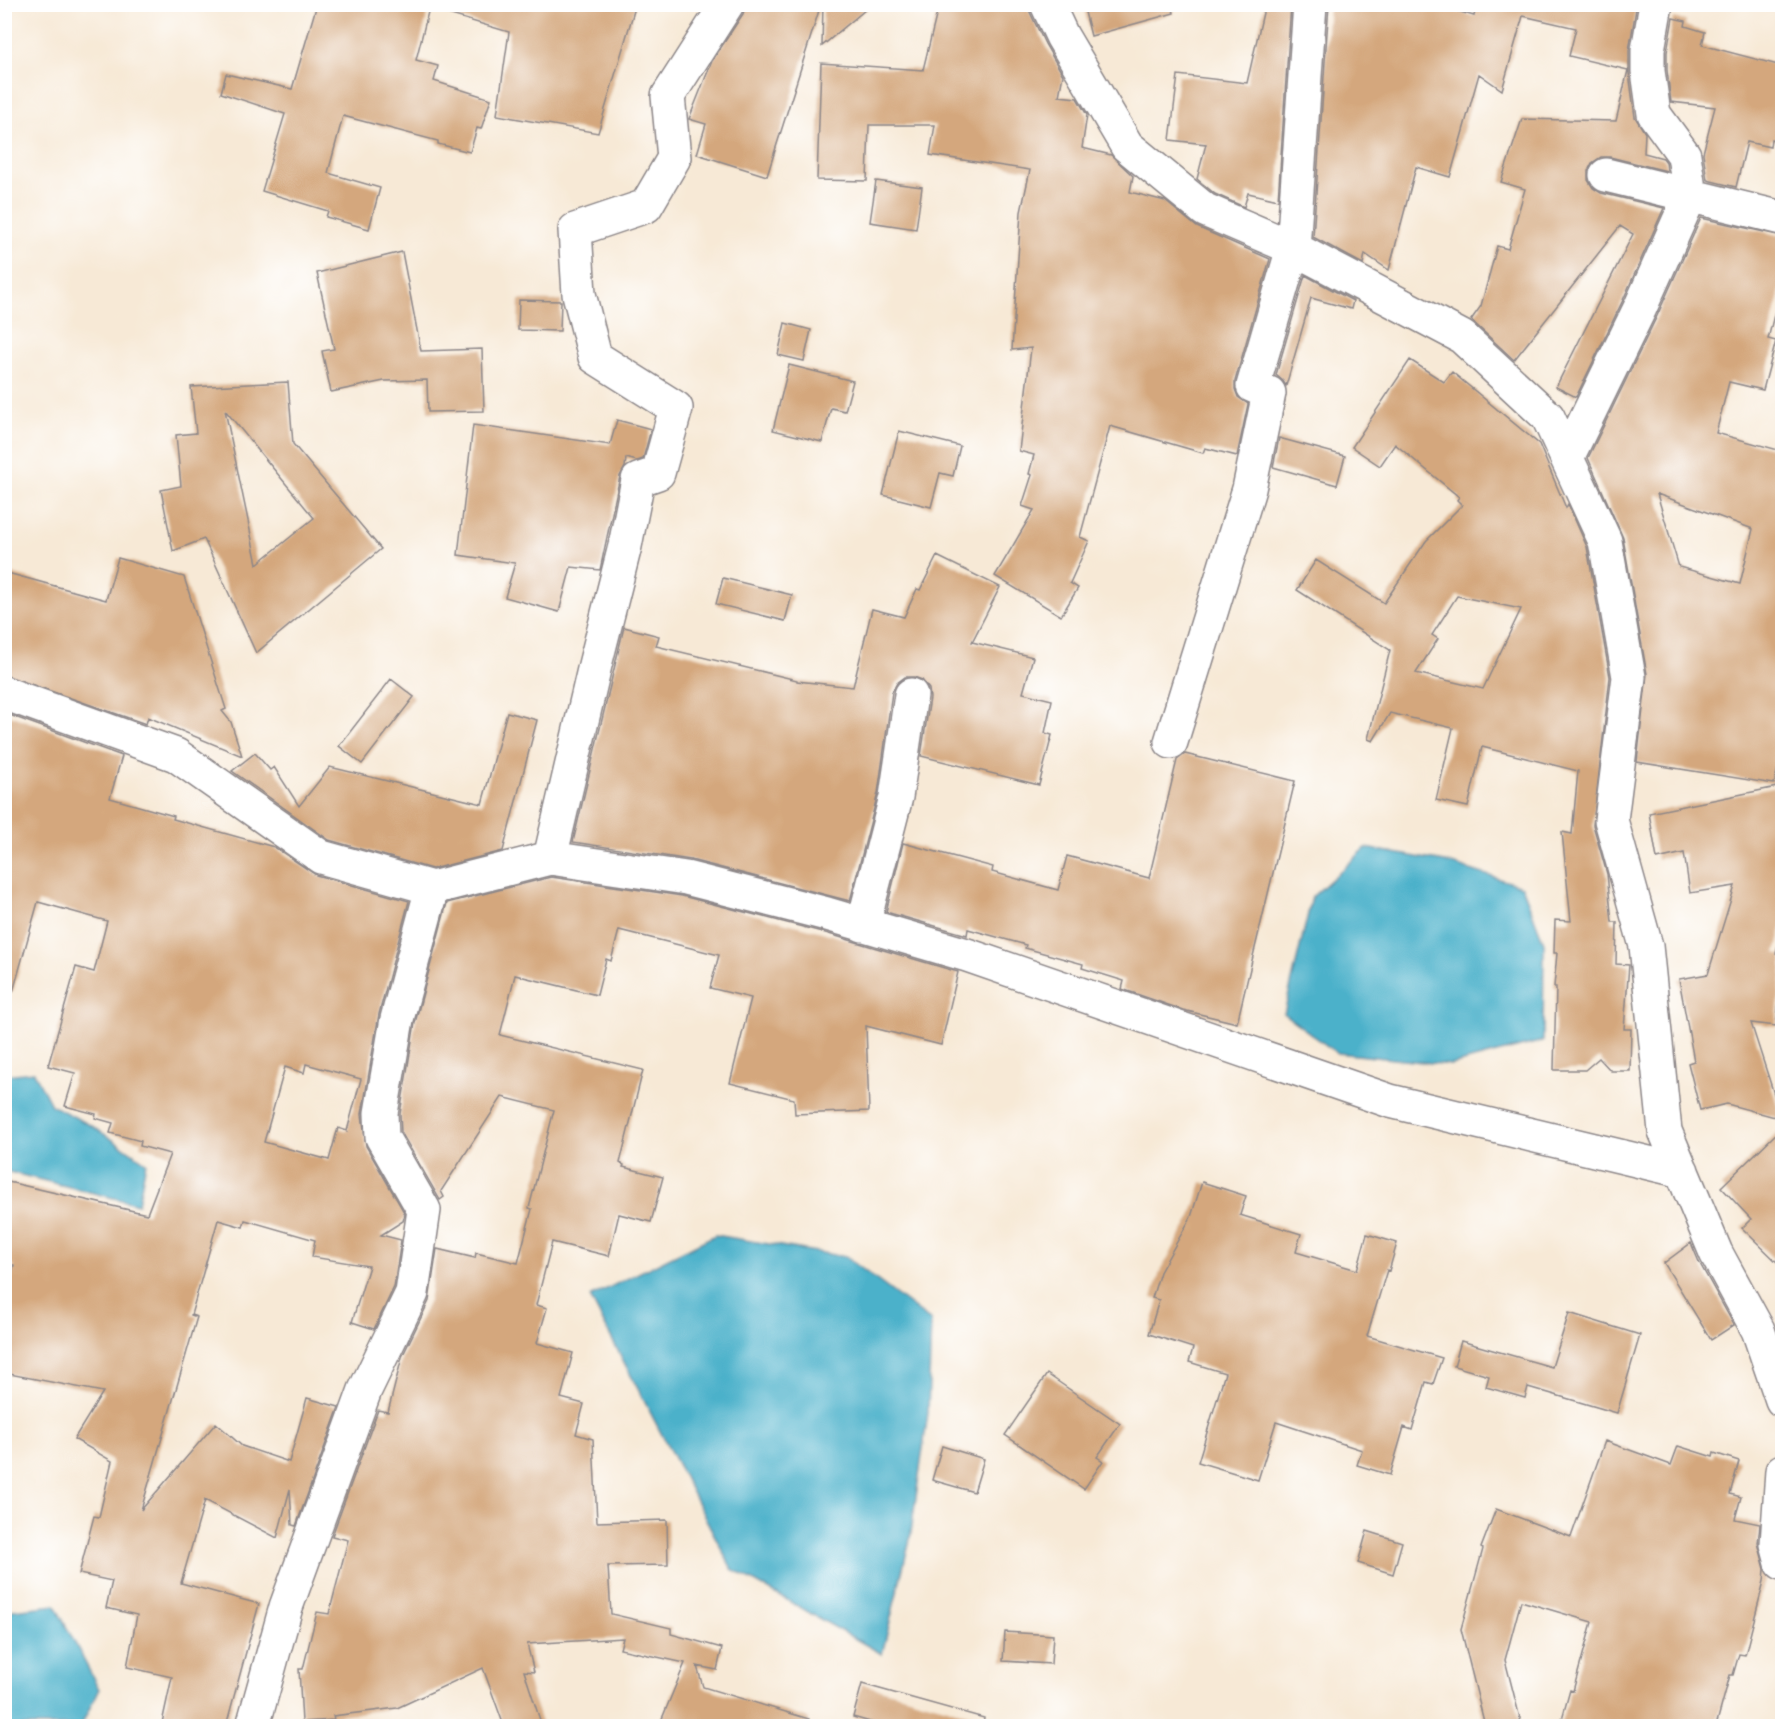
<svg xmlns="http://www.w3.org/2000/svg" width="1787" height="1731" viewBox="0 0 1787 1731" font-family="Delius,sans-serif">
  <rect width="100%" height="100%" fill="#fff"/>
  <filter id="ink" filterUnits="userSpaceOnUse"><feTurbulence type="fractalNoise" baseFrequency=".0167" numOctaves="2"/><feDisplacementMap in="SourceGraphic" scale="12" xChannelSelector="R" yChannelSelector="G"/><feConvolveMatrix kernelMatrix="1 2 1 2 8 2 1 2 1" color-interpolation-filters="sRGB"/></filter>
  <filter id="wash" filterUnits="userSpaceOnUse"><feTurbulence type="fractalNoise" baseFrequency=".008" numOctaves="4" result="noise"/><feDisplacementMap in="SourceGraphic" scale="24" xChannelSelector="R" yChannelSelector="G"/><feGaussianBlur stdDeviation="1.35" result="paint"/><feColorMatrix in="noise" values="0 0 0 0 0 0 0 0 0 0 0 0 0 0 0 0 0 1.4 0 .05"/><feComposite in="paint" operator="in"/></filter>
  <g filter="url(#wash)">
    <rect width="100%" height="100%" fill="#f7e9d6"/>
    <path fill="#4bb1ca" stroke="#366a82" stroke-width="1.5" d="M 1366,848 L 1445,862 L 1522,886 L 1544,943 L 1543,1041 L 1451,1065 L 1337,1053 L 1284,1014 L 1312,897 Z
      M 34,1072 L 51,1105 L 92,1126 L 146,1162 L 138,1204 L 5,1171 L 5,1075 Z
      M 715,1235 L 846,1257 L 931,1321 L 928,1413 L 910,1539 L 882,1654 L 732,1569 L 590,1297 Z
      M 55,1605 L 99,1689 L 81,1726 L 5,1726 L 5,1611 Z"/>
    <g id="blocks">
      <path fill="#d4a77d" fill-rule="evenodd" d="M 317,4 L 430,4 L 416,60 L 438,66 L 434,81 L 491,99 L 481,129 L 477,128 L 470,152 L 438,144 L 438,141 L 343,116 L 328,173 L 380,188 L 369,229 L 326,217 L 328,211 L 262,191 L 285,114 L 221,93 L 226,74 L 292,89 Z
        M 442,4 L 636,4 L 598,133 L 497,115 L 509,32 L 441,12 Z
        M 746,4 L 821,4 L 767,176 L 697,154 L 706,124 L 689,119 L 712,61 L 743,14 Z
        M 823,4 L 872,4 L 822,46 Z
        M 939,4 L 1026,4 L 1045,44 L 1063,75 L 1059,96 L 1077,98 L 1087,115 L 1082,148 L 1111,155 L 1133,176 L 1130,192 L 1165,201 L 1197,227 L 1270,259 L 1235,381 L 1235,389 L 1238,397 L 1248,404 L 1237,456 L 1205,448 L 1203,453 L 1110,426 L 1080,537 L 1089,541 L 1070,583 L 1078,588 L 1061,616 L 995,576 L 1034,510 L 1022,506 L 1032,475 L 1029,474 L 1034,455 L 1019,451 L 1031,348 L 1012,350 L 1021,212 L 1030,170 L 930,155 L 935,125 L 869,125 L 867,181 L 817,180 L 821,63 L 923,70 Z
        M 1083,4 L 1172,4 L 1174,13 L 1091,36 Z
        M 1265,4 L 1291,4 L 1278,200 L 1248,193 L 1244,207 L 1215,194 L 1197,179 L 1206,144 L 1170,140 L 1178,75 L 1247,83 Z
        M 1329,4 L 1433,4 L 1474,16 L 1477,4 L 1615,4 L 1636,9 L 1629,50 L 1629,73 L 1635,117 L 1645,133 L 1644,153 L 1663,158 L 1666,162 L 1667,171 L 1610,157 L 1601,157 L 1592,163 L 1588,171 L 1588,180 L 1593,188 L 1601,193 L 1664,208 L 1623,300 L 1576,397 L 1556,387 L 1633,234 L 1620,226 L 1514,360 L 1471,320 L 1481,306 L 1497,246 L 1508,249 L 1525,189 L 1501,182 L 1522,119 L 1616,121 L 1628,70 L 1569,56 L 1576,28 L 1523,16 L 1502,90 L 1479,74 L 1450,177 L 1416,167 L 1389,270 L 1365,254 L 1363,264 L 1313,237 Z
        M 1673,18 L 1686,21 L 1685,26 L 1705,32 L 1702,45 L 1782,66 L 1782,142 L 1771,139 L 1770,147 L 1747,142 L 1736,187 L 1707,180 L 1703,153 L 1715,107 L 1671,102 L 1667,70 L 1667,52 Z
        M 876,181 L 922,187 L 916,229 L 870,222 Z
        M 1701,218 L 1782,236 L 1782,283 L 1768,339 L 1776,341 L 1763,390 L 1729,382 L 1716,433 L 1782,451 L 1782,752 L 1774,784 L 1637,762 L 1647,674 L 1623,538 L 1588,458 L 1657,316 ZM 1657,494 L 1753,529 L 1740,584 L 1679,567 Z
        M 402,252 L 421,351 L 482,349 L 484,411 L 428,412 L 427,380 L 384,381 L 331,392 L 322,351 L 334,349 L 317,273 Z
        M 1305,275 L 1353,301 L 1351,309 L 1311,298 L 1286,386 L 1283,381 L 1276,375 Z
        M 519,300 L 561,301 L 560,331 L 518,330 Z
        M 785,323 L 811,330 L 804,361 L 778,355 Z
        M 1410,360 L 1444,382 L 1452,372 L 1539,444 L 1566,508 L 1568,504 L 1587,547 L 1610,677 L 1593,825 L 1607,874 L 1612,922 L 1617,922 L 1616,964 L 1629,965 L 1624,1029 L 1631,1029 L 1630,1071 L 1611,1071 L 1599,1058 L 1585,1070 L 1554,1070 L 1556,987 L 1554,987 L 1557,953 L 1554,953 L 1555,920 L 1571,921 L 1562,832 L 1572,834 L 1578,771 L 1482,747 L 1468,807 L 1436,800 L 1453,728 L 1390,713 L 1373,741 L 1368,739 L 1390,650 L 1297,590 L 1316,560 L 1384,603 L 1426,541 L 1462,505 L 1457,500 L 1459,497 L 1395,444 L 1380,466 L 1352,447 ZM 1457,596 L 1521,609 L 1483,689 L 1416,673 L 1438,639 L 1432,635 Z
        M 789,365 L 853,381 L 845,411 L 831,408 L 822,442 L 773,430 Z
        M 288,382 L 293,444 L 381,549 L 256,653 L 204,539 L 173,551 L 161,490 L 181,486 L 176,435 L 196,433 L 191,387 ZM 225,410 L 314,518 L 257,564 Z
        M 617,420 L 651,429 L 643,459 L 637,461 L 626,458 L 625,467 L 620,476 L 600,570 L 571,567 L 559,612 L 505,597 L 515,563 L 458,555 L 473,425 L 610,445 Z
        M 899,431 L 960,446 L 953,476 L 940,473 L 931,507 L 883,495 Z
        M 1279,438 L 1345,456 L 1337,485 L 1273,467 Z
        M 937,556 L 1000,587 L 972,642 L 1033,657 L 1023,693 L 1052,700 L 1045,733 L 1052,735 L 1039,785 L 921,756 L 930,698 L 929,689 L 922,680 L 914,677 L 905,677 L 897,683 L 892,692 L 878,793 L 850,901 L 691,860 L 573,842 L 624,627 L 659,636 L 656,646 L 797,680 L 797,681 L 853,687 L 872,609 L 904,617 L 917,589 L 920,590 Z
        M 118,558 L 184,577 L 226,709 L 222,711 L 231,722 L 242,756 L 148,717 L 146,724 L 4,675 L 4,572 L 106,600 Z
        M 723,578 L 792,595 L 785,621 L 716,604 Z
        M 391,679 L 414,697 L 362,764 L 339,746 Z
        M 507,712 L 537,720 L 503,851 L 432,869 L 329,840 L 232,771 L 255,753 L 270,770 L 274,767 L 299,806 L 330,767 L 482,804 Z
        M 4,713 L 122,756 L 110,798 L 174,816 L 173,819 L 274,847 L 316,875 L 409,901 L 379,1014 L 362,1114 L 366,1146 L 405,1214 L 403,1221 L 381,1235 L 401,1240 L 394,1287 L 374,1329 L 352,1322 L 369,1266 L 312,1257 L 315,1240 L 245,1220 L 243,1227 L 218,1220 L 191,1315 L 197,1317 L 141,1510 L 216,1423 L 242,1446 L 289,1462 L 307,1398 L 339,1407 L 296,1526 L 292,1525 L 290,1489 L 277,1538 L 205,1500 L 181,1583 L 259,1604 L 226,1726 L 178,1726 L 162,1723 L 172,1677 L 127,1667 L 137,1615 L 106,1608 L 112,1581 L 79,1574 L 94,1516 L 99,1517 L 112,1461 L 74,1439 L 103,1392 L 4,1373 L 4,1302 L 14,1265 L 4,1263 L 4,1181 L 147,1214 L 170,1154 L 140,1146 L 141,1141 L 110,1133 L 113,1123 L 95,1118 L 96,1114 L 65,1106 L 75,1073 L 48,1066 L 76,967 L 94,972 L 107,921 L 38,902 L 13,992 L 4,991 ZM 306,1064 L 361,1079 L 347,1131 L 338,1128 L 329,1160 L 264,1142 L 285,1067 L 304,1073 Z
        M 1185,754 L 1295,781 L 1237,1023 L 1183,1010 L 1122,989 L 1124,981 L 1082,968 L 1083,964 L 1025,948 L 1026,945 L 968,929 L 967,935 L 886,912 L 903,843 L 993,867 L 992,872 L 1058,890 L 1067,856 L 1149,878 L 1177,760 Z
        M 1782,786 L 1782,927 L 1776,953 L 1782,955 L 1782,973 L 1776,1026 L 1751,1023 L 1782,1119 L 1727,1104 L 1700,1110 L 1688,1063 L 1694,1061 L 1679,979 L 1708,974 L 1735,886 L 1690,893 L 1684,853 L 1657,859 L 1649,813 Z
        M 551,877 L 682,896 L 822,932 L 958,972 L 941,1045 L 866,1026 L 869,1111 L 795,1114 L 794,1099 L 730,1083 L 751,998 L 710,988 L 719,955 L 619,930 L 611,961 L 606,959 L 597,995 L 515,975 L 500,1035 L 643,1070 L 620,1163 L 624,1165 L 623,1167 L 663,1177 L 651,1222 L 619,1214 L 609,1256 L 552,1242 L 536,1305 L 547,1308 L 537,1343 L 573,1353 L 561,1398 L 584,1404 L 576,1434 L 593,1439 L 597,1522 L 667,1520 L 668,1565 L 608,1566 L 611,1614 L 671,1628 L 671,1634 L 722,1648 L 717,1670 L 697,1666 L 703,1687 L 809,1719 L 808,1726 L 659,1726 L 685,1663 L 620,1649 L 623,1638 L 527,1644 L 534,1672 L 524,1671 L 542,1726 L 504,1726 L 483,1668 L 397,1708 L 333,1716 L 334,1720 L 302,1722 L 299,1669 L 303,1669 L 317,1612 L 329,1614 L 348,1540 L 332,1536 L 378,1410 L 388,1412 L 402,1357 L 429,1301 L 437,1249 L 475,1258 L 476,1253 L 518,1263 L 532,1209 L 529,1208 L 554,1110 L 502,1097 L 441,1191 L 444,1197 L 440,1200 L 401,1132 L 400,1114 L 415,1023 L 447,903 Z
        M 1782,1128 L 1782,1267 L 1742,1228 L 1751,1219 L 1721,1187 Z
        M 1202,1182 L 1246,1196 L 1240,1215 L 1301,1234 L 1296,1252 L 1357,1270 L 1367,1234 L 1397,1243 L 1389,1271 L 1387,1270 L 1367,1336 L 1442,1358 L 1433,1384 L 1426,1382 L 1412,1430 L 1404,1427 L 1390,1475 L 1357,1465 L 1362,1450 L 1276,1422 L 1258,1480 L 1198,1462 L 1225,1373 L 1189,1362 L 1193,1348 L 1149,1334 L 1159,1300 L 1152,1298 L 1160,1272 L 1191,1217 Z
        M 1691,1243 L 1699,1262 L 1734,1325 L 1711,1340 L 1664,1263 Z
        M 1569,1313 L 1640,1335 L 1617,1413 L 1528,1387 L 1525,1398 L 1486,1387 L 1489,1376 L 1454,1366 L 1461,1341 L 1552,1367 Z
        M 1047,1374 L 1120,1424 L 1097,1457 L 1103,1461 L 1084,1489 L 1005,1435 Z
        M 1605,1441 L 1671,1465 L 1678,1446 L 1713,1457 L 1714,1453 L 1739,1461 L 1730,1494 L 1741,1497 L 1735,1519 L 1760,1524 L 1758,1543 L 1765,1569 L 1764,1581 L 1745,1655 L 1739,1654 L 1733,1675 L 1730,1675 L 1716,1726 L 1560,1726 L 1570,1690 L 1573,1691 L 1592,1622 L 1521,1601 L 1505,1660 L 1522,1726 L 1485,1726 L 1461,1629 L 1483,1549 L 1481,1548 L 1496,1509 L 1571,1537 Z
        M 942,1446 L 984,1459 L 974,1492 L 932,1480 Z
        M 1367,1531 L 1402,1542 L 1393,1574 L 1358,1563 Z
        M 1005,1632 L 1053,1635 L 1051,1664 L 1003,1661 Z
        M 862,1684 L 984,1718 L 983,1726 L 884,1726 L 853,1717 Z"/>
    </g>
  </g>
  <g filter="url(#ink)">
    <use href="#blocks" fill-opacity="0" stroke="#8c8688" stroke-width="1.5"/>
    <g fill="none" stroke-linecap="round" stroke-linejoin="round">
      <g stroke="#8c8688" stroke-width="36">
        <path id="minor" d="M 1047,4 L 1062,36 L 1127,146 L 1205,210 L 1293,248 L 1462,337 L 1548,417 L 1605,541 L 1629,677 L 1611,820 L 1646,946 L 1665,1131 L 1716,1253 L 1758,1330 L 1782,1400
          M 1606,175 L 1782,218
          M 1567,458 L 1640,308 L 1690,196 L 1684,155 L 1654,114 L 1648,71 L 1648,50 L 1656,4
          M 4,693 L 176,755 L 321,857 L 432,888 L 550,858 L 686,878 L 827,914 L 967,955 L 1390,1101 L 1682,1171
          M 1171,742 L 1249,489 L 1269,393 L 1253,386 L 1293,248 L 1310,4
          M 550,858 L 595,665 L 625,546 L 638,480 L 658,473 L 676,408 L 595,357 L 579,294 L 575,230 L 646,206 L 674,158 L 668,96 L 727,4
          M 863,925 L 896,797 L 911,695
          M 1782,1471 L 1777,1544 L 1782,1563
          M 253,1726 L 286,1607 L 365,1390 L 412,1293 L 424,1210 L 382,1137 L 381,1113 L 397,1019 L 432,888"/>
      </g>
      <use href="#minor" stroke="#fff" stroke-width="33"/>
    </g>
  </g>
  <rect width="1787" height="1731" fill="none" stroke="#fff" stroke-width="24"/>
</svg>
